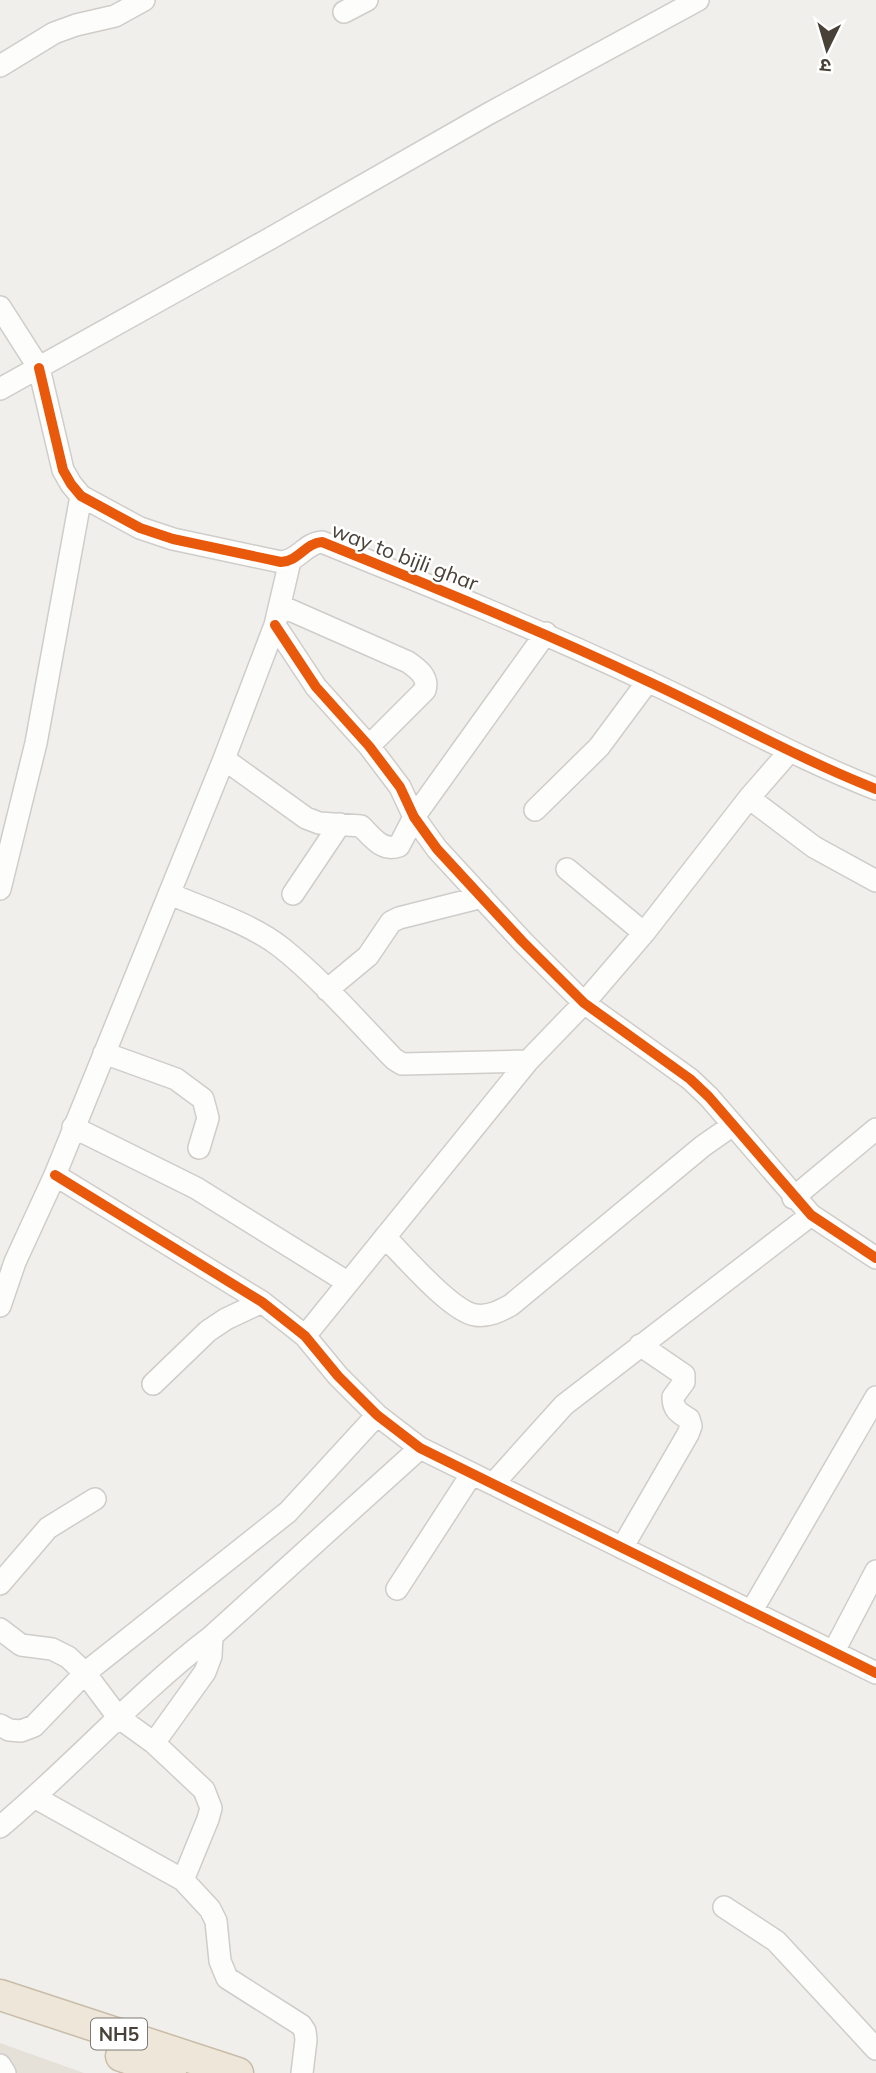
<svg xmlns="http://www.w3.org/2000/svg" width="876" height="2073" viewBox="0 0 876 2073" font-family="Mulish,'Noto Sans Devanagari',sans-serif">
  <rect width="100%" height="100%" fill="#f1efeb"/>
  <path fill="#e5e1d8" d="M 0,2043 L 84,2073 L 0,2073 Z"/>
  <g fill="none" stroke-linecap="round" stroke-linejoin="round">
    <g stroke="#cfcdc9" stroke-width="24">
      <path id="minor" d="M 344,12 L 367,0
        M 0,66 L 54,33 L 76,25 L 115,16 L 144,0
        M 0,307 L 39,368 L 63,470 L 71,484 L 81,496 L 140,528 L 173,539 L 281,562 C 299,561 305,543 322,542 C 431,586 539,630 645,680 C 723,716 797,758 876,789
        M 0,389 L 271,238 L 488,114 L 698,0
        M 281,606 L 408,662 C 418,669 429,677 425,690 L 369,746
        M 275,625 L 316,687 L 369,746 L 400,787 L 414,817 L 437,849 L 522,941 L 584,1003 L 690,1079 L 709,1097 L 811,1215 L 876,1258
        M 224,759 L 306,818 L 319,823 L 361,826 C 372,837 382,852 399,846 L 414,817 L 546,633
        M 749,798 L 814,847 L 876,881
        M 535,810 L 599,747 L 648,681
        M 567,869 L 644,933
        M 0,889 L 36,743 L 81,496
        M 170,894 C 205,909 252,924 282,948 C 321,979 359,1023 394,1059 L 402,1064 L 528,1061
        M 293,894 L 340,824
        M 327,990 L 368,956 L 391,922 L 399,918 L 482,897
        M 104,1053 L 176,1079 L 203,1099 L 208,1118 L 199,1148
        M 73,1127 L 196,1188 L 347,1282
        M 55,1175 L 262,1302 L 305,1336 L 338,1376 L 377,1415 L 420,1448 L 876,1673
        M 793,1198 L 876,1129
        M 385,1237 C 404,1256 451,1311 475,1315 C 489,1317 500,1311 511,1305 L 703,1146 L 733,1125
        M 0,1306 L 15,1262 L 55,1175 L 224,759 L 275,625 L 290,561
        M 305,1336 L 528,1061 L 584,1003 L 644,933 L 749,798 L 789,752
        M 153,1384 L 208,1331 L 226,1319 L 262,1302
        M 493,1484 L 564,1405 L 811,1215
        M 622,1548 L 688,1434 L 691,1426 L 689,1419 C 679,1413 673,1410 673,1397 L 684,1382 L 684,1375 L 640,1345
        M 0,1584 L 48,1528 L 95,1499
        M 397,1589 L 471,1475
        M 751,1612 L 876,1397
        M 0,1629 L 21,1645 L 52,1649 L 68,1657 L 85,1673 L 118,1717 L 154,1743 L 204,1790 L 211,1808 L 208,1819 L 183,1880
        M 834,1651 L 876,1571
        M 0,1725 L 9,1730 L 21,1731 L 34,1726 L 85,1673 L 288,1512 L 377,1415
        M 154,1743 L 205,1672 L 211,1656 L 212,1636
        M 36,1798 L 183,1880 L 210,1909 L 216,1921 L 220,1961 L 227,1978 L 301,2025 L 305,2031 L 306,2040 L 302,2073
        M 0,1827 C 73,1766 136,1694 212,1636 L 420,1448
        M 724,1907 L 776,1941 L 876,2049
        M 0,2065 L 5,2073"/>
    </g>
    <g stroke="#c9bca7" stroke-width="33">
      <path id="highway" d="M 0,1995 L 238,2073
        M 121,2056 L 171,2073"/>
    </g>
    <use href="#minor" stroke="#fdfdfc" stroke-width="21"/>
    <use href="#highway" stroke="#ede6d9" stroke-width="30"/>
    <g stroke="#fff" stroke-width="15">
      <path id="cycleway" d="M 39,368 L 63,470 L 71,484 L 81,496 L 140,528 L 173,539 L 281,562 C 299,561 305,543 322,542 C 431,586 539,630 645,680 C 723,716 797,758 876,789
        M 275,625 L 316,687 L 369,746 L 400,787 L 414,817 L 437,849 L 522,941 L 584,1003 L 690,1079 L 709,1097 L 811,1215 L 876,1258
        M 55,1175 L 262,1302 L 305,1336 L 338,1376 L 377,1415 L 420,1448 L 876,1673"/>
    </g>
    <use href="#cycleway" stroke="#e8590c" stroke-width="10"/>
  </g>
  <g text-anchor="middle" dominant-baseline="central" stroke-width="5" stroke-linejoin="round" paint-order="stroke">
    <rect fill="#fff" stroke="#7f7a73" stroke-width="2" x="91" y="2018.5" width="56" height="31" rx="5"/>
    <g font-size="19" font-weight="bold" fill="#484137">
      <text x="119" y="2034">NH5</text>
    </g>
    <g font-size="21" fill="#484137" stroke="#fff">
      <text transform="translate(405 556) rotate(21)">way to bijli ghar</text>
    </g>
  </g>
  <g transform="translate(827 49) rotate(185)" stroke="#ffffff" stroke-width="5" paint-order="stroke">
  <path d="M0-5L12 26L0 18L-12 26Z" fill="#484137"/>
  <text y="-10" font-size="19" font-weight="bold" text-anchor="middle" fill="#484137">उ</text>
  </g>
</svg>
